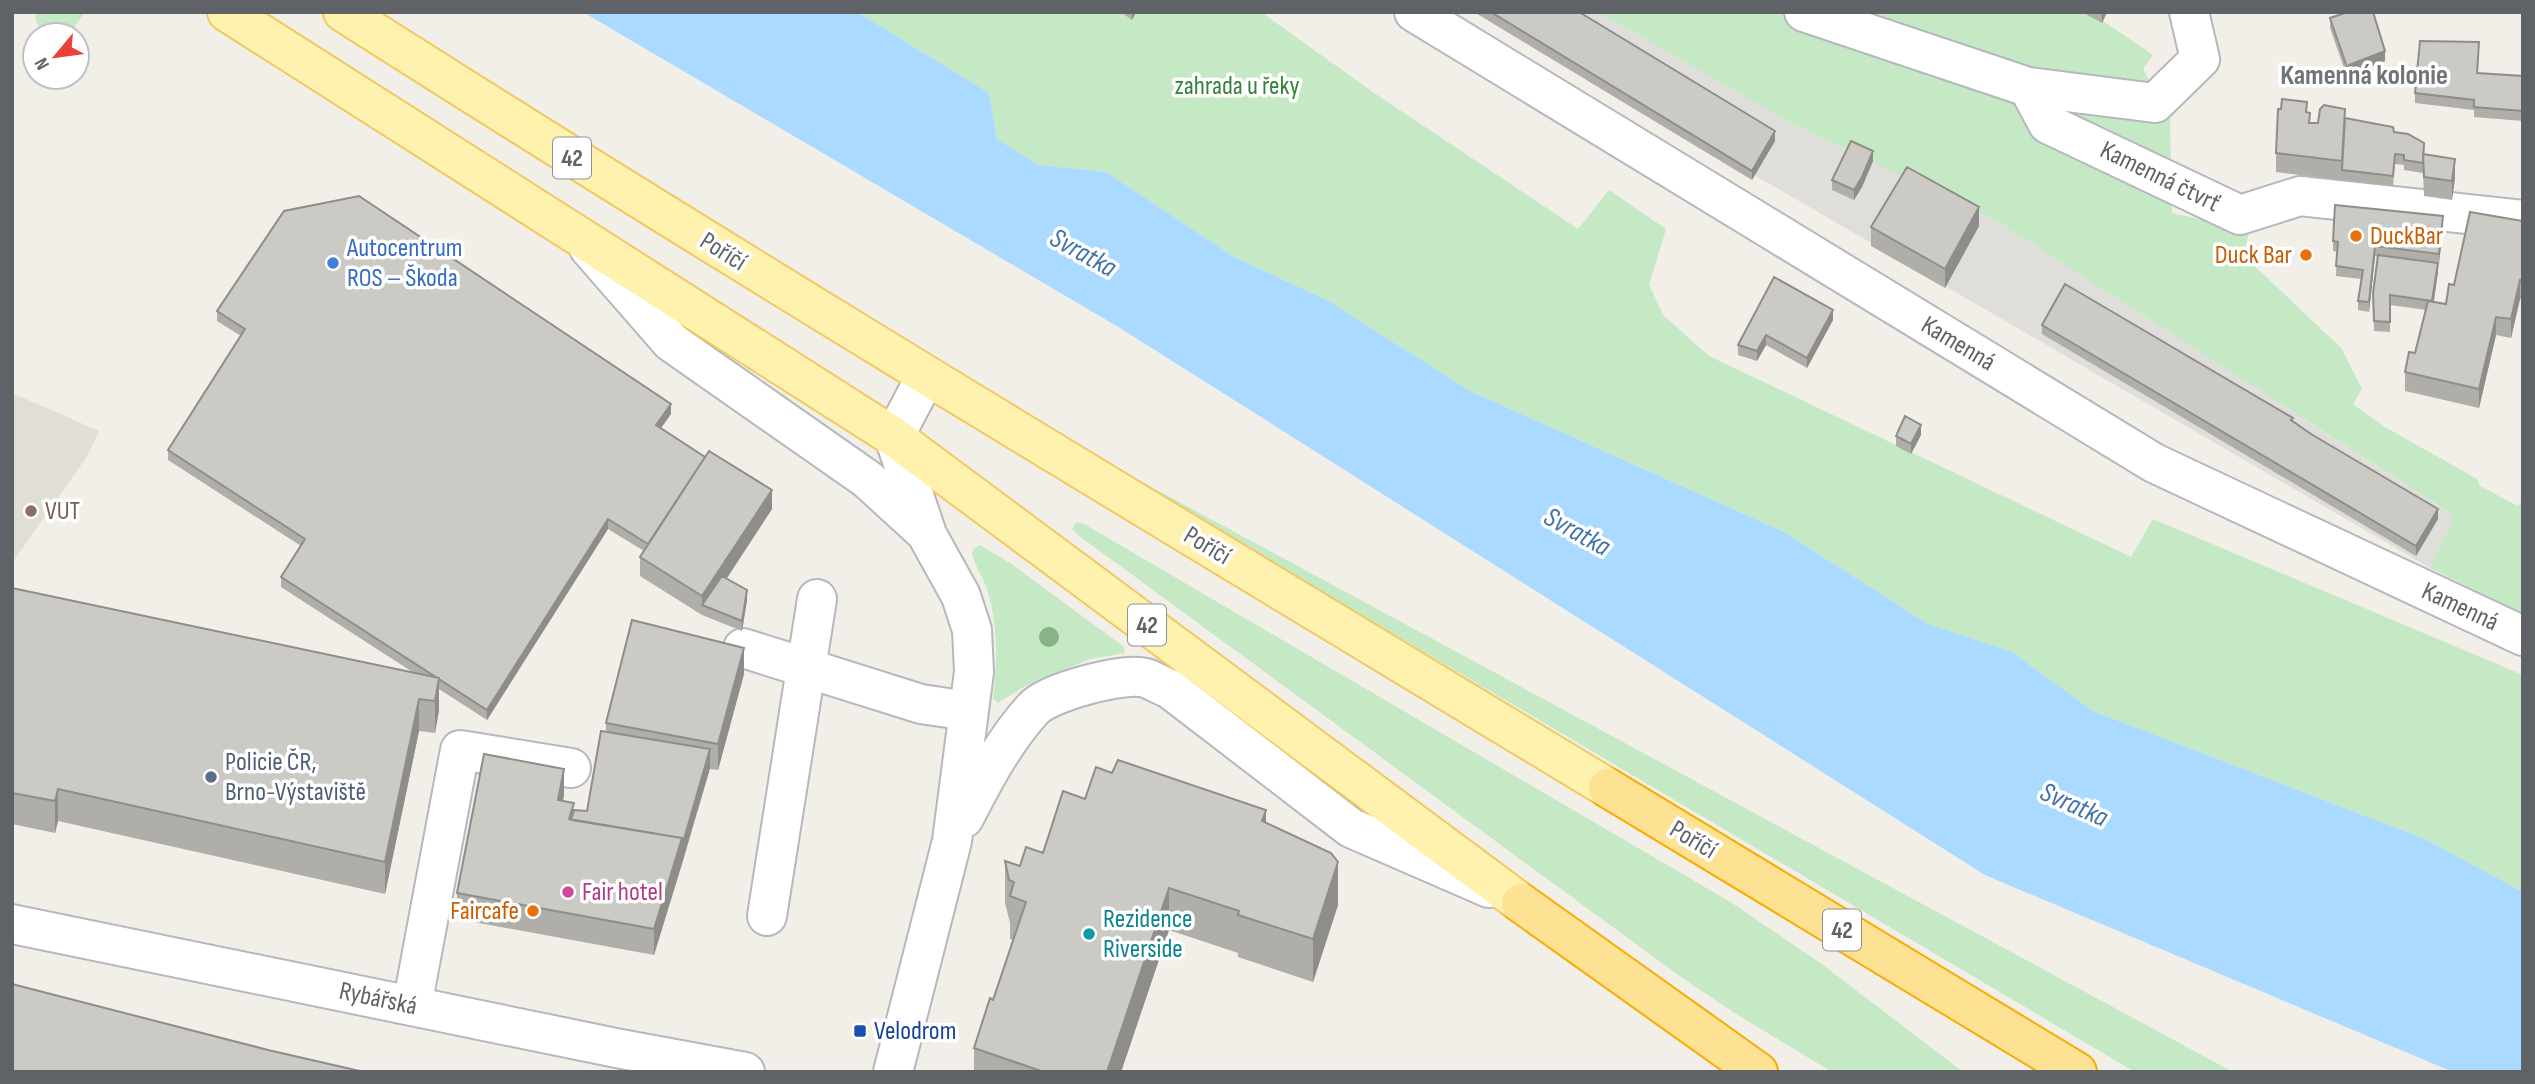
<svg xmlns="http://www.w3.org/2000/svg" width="2535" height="1084" viewBox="0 0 2535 1084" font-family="'Sofia Sans Condensed',sans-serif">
  <rect width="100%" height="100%" fill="#f1efe8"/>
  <path fill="#e0deda" d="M 1474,12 L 1598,12 L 1792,124 L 1993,219 L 2456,517 L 2430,568 Z"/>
  <path fill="#e1ded6" d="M 12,393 L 99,431 L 86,458 L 12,563 Z"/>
  <path fill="#c5e8c5" d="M 37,12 L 85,12 L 69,35 L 42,35 L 35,17 Z
    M 857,12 L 1261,12 L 1377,95 L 1578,229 L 1609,190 L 1666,229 L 1649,285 L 1663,315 L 1709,356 L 2131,557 L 2153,519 L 2523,675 L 2523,892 L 2425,839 L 2093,711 L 2012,652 L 1928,624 L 1784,532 L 1470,391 L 1327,300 L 1234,257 L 1106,172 L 1039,165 L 997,139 L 989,93 Z
    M 1598,12 L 2090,12 L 2153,55 L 2143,69 L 2170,119 L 2172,213 L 2249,230 L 2244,256 L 2342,349 L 2362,389 L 2353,404 L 2385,427 L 2477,479 L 2480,486 L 2518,506 L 2523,500 L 2523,614 L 2430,568 L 2455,516 L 1993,219 L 1792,124 Z
    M 1072,444 L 2233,1072 L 2135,1072 Z
    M 1076,522 L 1084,524 L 1732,903 L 1823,965 L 1963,1072 L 1832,1072 L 1733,1012 L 1681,977 L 1078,535 L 1072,529 Z
    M 980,545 L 1013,565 L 1124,647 L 1125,653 L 1090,659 L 1025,686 L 998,703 L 993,698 C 998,662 998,624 987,589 C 983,577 975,566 972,554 L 973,549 Z"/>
  <path fill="#aadaff" d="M 583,12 L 857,12 L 989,93 L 997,139 L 1039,165 L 1106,172 L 1234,257 L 1327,300 L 1470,391 L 1784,532 L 1928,624 L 2012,652 L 2093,711 L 2425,839 L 2523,892 L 2523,1072 L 2453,1072 L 1985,875 L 1120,328 Z"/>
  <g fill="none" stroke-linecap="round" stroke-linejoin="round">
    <g stroke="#b5b8bc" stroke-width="42">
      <path id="minor" d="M 1414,12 L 2154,463 L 2523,636
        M 1804,12 L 2028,87 L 2155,103 L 2200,59 L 2189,12
        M 2028,87 L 2048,124 L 2240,215 L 2300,196 L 2523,220
        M 589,248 L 671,342 L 867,479 L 926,533 L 961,596 L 972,630 L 974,672 L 952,841 L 893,1072
        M 926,531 L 894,437 L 926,376
        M 743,648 L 921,704 L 968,711
        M 964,818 C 984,779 1004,741 1033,709 C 1048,692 1124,672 1146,678 C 1154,681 1162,686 1170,689 L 1351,828 L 1489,888
        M 767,916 L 817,599
        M 12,924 L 616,1048 L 745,1072
        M 412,1006 L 460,750 L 571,768"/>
    </g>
    <g stroke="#f2c960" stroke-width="42">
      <path id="major" d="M 227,12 L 894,437 L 1521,903
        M 343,12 C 760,278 1185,532 1608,788"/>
    </g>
    <g stroke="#f9ab00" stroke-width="42">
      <path id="highway" d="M 1608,788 L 2077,1072
        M 1521,903 L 1758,1072"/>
    </g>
    <use href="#minor" stroke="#fff" stroke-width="38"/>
    <use href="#major" stroke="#fff2af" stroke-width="38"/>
    <use href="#highway" stroke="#fde293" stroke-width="38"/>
  </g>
  <circle fill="#89b387" cx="1049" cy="637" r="10"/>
  <path fill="#afaea9" d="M 1121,12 L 1136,12 L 1132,20 Z
    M 1474,12 L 1579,12 L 1775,141 L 1752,180 Z
    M 2082,12 L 2107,12 L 2102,23 Z
    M 2330,18 L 2385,61 L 2349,75 L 2349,82 L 2330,28 Z
    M 2479,51 L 2478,73 L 2523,76 L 2523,121 L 2474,117 L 2474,110 L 2415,103 L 2415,93 Z
    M 2307,112 L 2310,123 L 2318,123 L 2345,118 L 2394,132 L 2455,178 L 2452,200 L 2424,196 L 2423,173 L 2404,170 L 2404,165 L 2395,164 L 2393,186 L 2276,172 L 2276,153 Z
    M 1873,161 L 1862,187 L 1854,200 L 1832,190 L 1832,180 Z
    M 2523,221 L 2523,300 L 2520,299 L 2511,338 L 2496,335 L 2479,408 L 2405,391 L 2405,372 L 2415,353 L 2426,310 L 2390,305 L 2390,332 L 2374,331 L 2373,293 L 2378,257 L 2375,256 L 2369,312 L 2358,310 L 2358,301 L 2361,279 L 2336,276 L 2337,252 L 2333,251 L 2333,241 L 2443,226 L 2434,302 L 2446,304 L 2454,285 Z
    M 1979,226 L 1945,288 L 1871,246 L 1871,227 Z
    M 1774,277 L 1833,320 L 1807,368 L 1766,345 L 1757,361 L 1738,355 L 1738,345 Z
    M 217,311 L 671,414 L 661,428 L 772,509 L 726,579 L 747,600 L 742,631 L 702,615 L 640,576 L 640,557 L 644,551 L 608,529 L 487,720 L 439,689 L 439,710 L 435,733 L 419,731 L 385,894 L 58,821 L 55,833 L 12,824 L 12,588 L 414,673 L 281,587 L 281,577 L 301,546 L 168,460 L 168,450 L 241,336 L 217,321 Z
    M 2042,325 L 2293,421 L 2438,519 L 2416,556 L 2042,334 Z
    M 1921,435 L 1911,454 L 1896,446 L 1896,436 Z
    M 744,674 L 718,770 L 710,769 L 654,955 L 457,919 L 457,893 L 564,795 L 563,801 L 574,810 L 587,811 L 606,732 L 606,723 Z
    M 1112,773 L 1266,823 L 1338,905 L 1313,982 L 1238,957 L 1238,953 L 1169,930 L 1121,1072 L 974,1072 L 974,1048 L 993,1000 L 1013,940 L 1010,939 L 1010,923 L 1005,903 L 1005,861 L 1020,866 L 1043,853 Z"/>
  <path fill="#8f8d8a" d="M 1132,12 L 1136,12 L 1132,20 Z
    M 2103,12 L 2107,12 L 2102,23 L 2102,13 Z
    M 2385,51 L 2385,61 L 2349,75 L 2349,65 Z
    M 1775,131 L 1775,141 L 1752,180 L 1752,171 Z
    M 1873,151 L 1873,161 L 1862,187 L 1854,200 L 1854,190 Z
    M 2455,159 L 2455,178 L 2452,200 L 2452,181 Z
    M 1979,207 L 1979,226 L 1945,288 L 1945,269 Z
    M 2443,216 L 2443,226 L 2439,264 L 2439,254 Z
    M 2375,246 L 2375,256 L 2369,312 L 2369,302 Z
    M 2438,263 L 2438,273 L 2432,311 L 2432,301 Z
    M 2520,280 L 2520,299 L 2511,338 L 2511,319 Z
    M 1833,310 L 1833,320 L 1807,368 L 1807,358 Z
    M 2496,317 L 2496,335 L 2479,408 L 2479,389 Z
    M 1766,335 L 1766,345 L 1757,361 L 1757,351 Z
    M 671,404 L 671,414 L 656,435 L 656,425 Z
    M 1921,425 L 1921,435 L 1911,454 L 1911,444 Z
    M 772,490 L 772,509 L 708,607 L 702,605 L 702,596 Z
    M 2438,509 L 2438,519 L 2416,556 L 2416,546 Z
    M 608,519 L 608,529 L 487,720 L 487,710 Z
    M 747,590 L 747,600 L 742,631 L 742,621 Z
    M 744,648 L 744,674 L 718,770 L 718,744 Z
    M 439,678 L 439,710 L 435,733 L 435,701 Z
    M 419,699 L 419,731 L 385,894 L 385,862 Z
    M 710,749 L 710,768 L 682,864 L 682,846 Z
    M 564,769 L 564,795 L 558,826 L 558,800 Z
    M 58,789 L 58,821 L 55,833 L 55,801 Z
    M 1266,810 L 1266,853 L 1262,821 Z
    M 682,838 L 682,864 L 654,955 L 654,929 Z
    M 1338,862 L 1338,905 L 1313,982 L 1313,939 Z
    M 1169,888 L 1169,930 L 1121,1072 L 1107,1072 Z"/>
  <path fill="#cccac5" stroke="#8f8d8a" stroke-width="2" d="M 1491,12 L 1579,12 L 1775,131 L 1752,171 Z
    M 2348,12 L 2373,12 L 2385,51 L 2349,65 L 2349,73 L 2330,18 Z
    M 2420,41 L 2479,42 L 2477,73 L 2523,76 L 2523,111 L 2474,107 L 2474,100 L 2415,93 Z
    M 2282,99 L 2307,102 L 2306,112 L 2310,113 L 2309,123 L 2318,123 L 2320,109 L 2324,105 L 2345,109 L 2342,161 L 2276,153 L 2278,109 L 2281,109 Z
    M 2345,118 L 2393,127 L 2394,132 L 2408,134 L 2424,143 L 2423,163 L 2404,160 L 2404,155 L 2395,154 L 2393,176 L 2342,170 Z
    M 1851,141 L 1873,151 L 1862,177 L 1854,190 L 1832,180 Z
    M 2423,154 L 2455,159 L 2452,181 L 2424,177 Z
    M 1907,167 L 1979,207 L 1945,269 L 1871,227 Z
    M 359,196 L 671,404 L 656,425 L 705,457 L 648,544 L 608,519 L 487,710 L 281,577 L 305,539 L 168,450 L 245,329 L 217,311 L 284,211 Z
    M 2335,205 L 2443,216 L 2439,254 L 2375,246 L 2369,302 L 2358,301 L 2363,270 L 2336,266 L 2338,242 L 2333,241 Z
    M 2470,212 L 2523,221 L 2523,281 L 2520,280 L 2511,319 L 2496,317 L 2479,389 L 2405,372 L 2409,352 L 2415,353 L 2428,301 L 2446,304 L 2449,284 L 2454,285 Z
    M 2378,255 L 2438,263 L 2432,301 L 2390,295 L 2390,322 L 2374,321 L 2373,293 Z
    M 1774,277 L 1833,310 L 1807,358 L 1766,335 L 1757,351 L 1738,345 Z
    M 2065,284 L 2293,418 L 2291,420 L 2311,434 L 2438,509 L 2416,546 L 2042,325 Z
    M 1905,416 L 1921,425 L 1911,444 L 1896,436 Z
    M 709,451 L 772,490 L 702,596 L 640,557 Z
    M 722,576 L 747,590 L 742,621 L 702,605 Z
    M 12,588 L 439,678 L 435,701 L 419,699 L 385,862 L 58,789 L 55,801 L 12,793 Z
    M 632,620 L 744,648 L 718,744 L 606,723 Z
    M 601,731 L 710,749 L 682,846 L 682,838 L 571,820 L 574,810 L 587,811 Z
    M 484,754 L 564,769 L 558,800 L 574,803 L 569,819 L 682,838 L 654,929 L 457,893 Z
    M 1118,760 L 1266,810 L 1262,821 L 1331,853 L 1338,862 L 1313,939 L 1238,915 L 1239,911 L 1169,888 L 1107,1072 L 1044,1072 L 974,1048 L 990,998 L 993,1000 L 1026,902 L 1010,896 L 1014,882 L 1009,880 L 1005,861 L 1020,866 L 1026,847 L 1043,853 L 1063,791 L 1085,799 L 1096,767 L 1112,773 Z
    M 12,984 L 268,1050 L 364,1072 L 12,1072 Z"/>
  <g fill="#e8710a" stroke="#fff" stroke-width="2.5">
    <circle cx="2356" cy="236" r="7"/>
    <circle cx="2306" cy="255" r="7"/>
    <circle cx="533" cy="911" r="7"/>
  </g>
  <circle fill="#3f7fe0" stroke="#fff" stroke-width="2.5" cx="333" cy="263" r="7"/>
  <circle fill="#8d6e63" stroke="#fff" stroke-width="2.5" cx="31" cy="511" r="7"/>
  <circle fill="#5c6f8a" stroke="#fff" stroke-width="2.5" cx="211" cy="777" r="7"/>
  <circle fill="#d1479c" stroke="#fff" stroke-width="2.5" cx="568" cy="892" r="7"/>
  <circle fill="#0f9aa8" stroke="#fff" stroke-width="2.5" cx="1089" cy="934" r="7"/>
  <rect fill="#1a4fb4" stroke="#fff" stroke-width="2.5" x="853" y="1024" width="14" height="14" rx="3.5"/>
  <g text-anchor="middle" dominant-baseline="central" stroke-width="7" stroke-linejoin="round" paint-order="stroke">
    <g fill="#fff" stroke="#8f9295" stroke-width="2">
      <rect x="553" y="137.5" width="38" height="41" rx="5"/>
      <rect x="1128" y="604.5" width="38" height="41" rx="5"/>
      <rect x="1823" y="909.5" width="38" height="41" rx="5"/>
    </g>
    <g font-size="24" font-weight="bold" fill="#5f6368">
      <text x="572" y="158">42</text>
      <text x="1147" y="625">42</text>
      <text x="1842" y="930">42</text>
    </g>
    <g font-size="26" fill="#348238" stroke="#fff">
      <text x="1237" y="86">zahrada u řeky</text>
    </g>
    <g font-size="26" fill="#5f6368" stroke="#fff">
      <text transform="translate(2160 177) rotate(26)">Kamenná čtvrť</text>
      <text transform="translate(723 252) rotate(32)">Poříčí</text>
      <text transform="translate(1958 344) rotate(31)">Kamenná</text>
      <text transform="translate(1207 546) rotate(31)">Poříčí</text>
      <text transform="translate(2460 607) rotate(25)">Kamenná</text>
      <text transform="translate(1693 840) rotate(31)">Poříčí</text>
      <text transform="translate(378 999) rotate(12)">Rybářská</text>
    </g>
    <g font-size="26" fill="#c56008" stroke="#fff" text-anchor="end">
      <text x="2370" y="236" text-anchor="start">DuckBar</text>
      <text x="2292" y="255">Duck Bar</text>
      <text x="519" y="911">Faircafe</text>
    </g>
    <g font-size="26" fill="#366cbe" stroke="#fff" text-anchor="start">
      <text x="347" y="248">Autocentrum<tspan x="347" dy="30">ROS – Škoda</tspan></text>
    </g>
    <g font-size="26" fill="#785e54" stroke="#fff" text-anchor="start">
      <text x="45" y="511">VUT</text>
    </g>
    <g font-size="26" fill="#4e5e75" stroke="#fff" text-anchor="start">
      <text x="225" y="762">Policie ČR,<tspan x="225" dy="30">Brno-Výstaviště</tspan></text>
    </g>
    <g font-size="26" fill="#b23c85" stroke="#fff" text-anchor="start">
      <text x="582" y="892">Fair hotel</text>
    </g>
    <g font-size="26" fill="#0d838f" stroke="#fff" text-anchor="start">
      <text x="1103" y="919">Rezidence<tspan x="1103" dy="30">Riverside</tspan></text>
    </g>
    <g font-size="26" fill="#164399" stroke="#fff" text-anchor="start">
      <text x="874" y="1031">Velodrom</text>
    </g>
    <g font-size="28" font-weight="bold" fill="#70757a" stroke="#fff">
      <text x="2364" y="75">Kamenná kolonie</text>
    </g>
    <g font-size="28" font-style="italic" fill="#4174aa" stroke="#fff">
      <text transform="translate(1083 253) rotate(29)">Svratka</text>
      <text transform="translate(1577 532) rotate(29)">Svratka</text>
      <text transform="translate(2074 805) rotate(24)">Svratka</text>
    </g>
  </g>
  <rect width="2535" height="1084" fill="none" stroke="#5f6368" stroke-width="28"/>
  <g transform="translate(56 56) rotate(241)"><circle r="33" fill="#ffffff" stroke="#bfc1c3" stroke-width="2"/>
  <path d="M0-5L12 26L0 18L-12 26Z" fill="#ea4335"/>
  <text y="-10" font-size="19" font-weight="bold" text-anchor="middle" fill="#5f6368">N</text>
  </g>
</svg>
